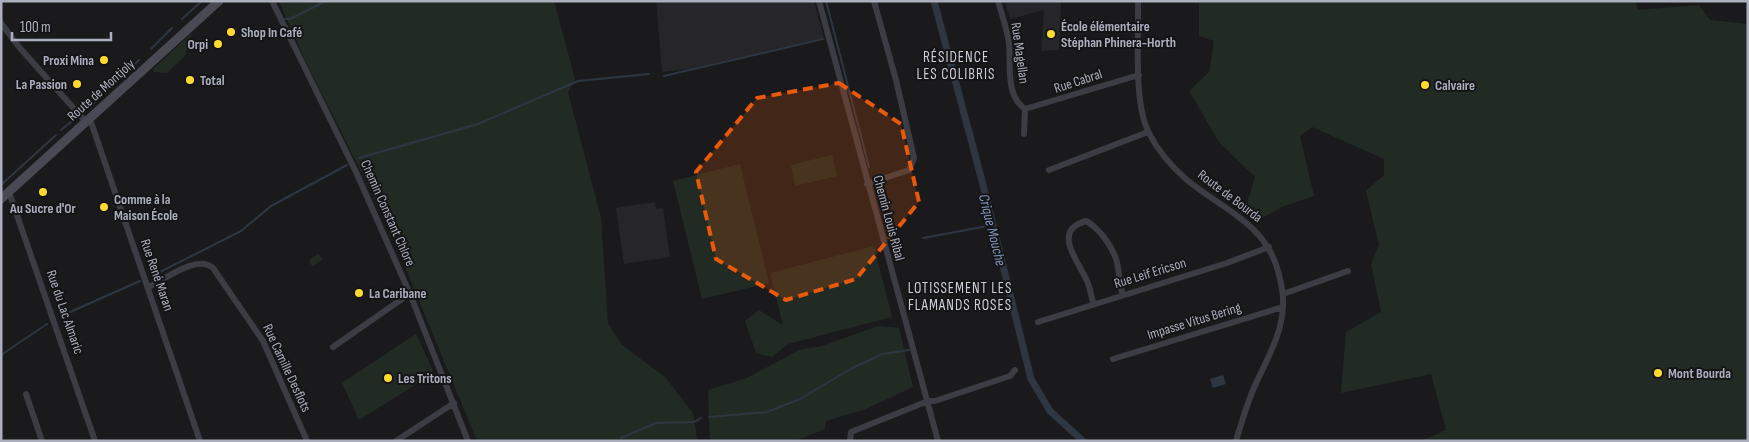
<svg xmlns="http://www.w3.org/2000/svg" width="1749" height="442" viewBox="0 0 1749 442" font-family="'Sofia Sans Condensed',sans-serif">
  <rect width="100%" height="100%" fill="#1a1a1c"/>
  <path fill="#26252a" d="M 656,1 L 814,1 L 824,38 L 690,69 L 662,72 Z
    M 1005,1 L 1061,1 L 1059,50 L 1041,51 L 1044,10 L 1010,19 Z
    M 655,202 L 656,209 L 663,208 L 670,257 L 624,264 L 616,208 Z"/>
  <path fill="#212b24" d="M 279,1 L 554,1 L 575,79 L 568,92 L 601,218 L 608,323 L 622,345 L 665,377 L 693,413 L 697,438 L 700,441 L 477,441 L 387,223 L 307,64 Z
    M 1199,1 L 1635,1 L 1638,10 L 1699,5 L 1710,20 L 1748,24 L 1748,441 L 1421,441 L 1446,430 L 1431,374 L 1341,393 L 1346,332 L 1381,312 L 1371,264 L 1379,245 L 1366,191 L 1384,175 L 1384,159 L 1312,127 L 1300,136 L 1314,196 L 1282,207 L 1258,220 L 1245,210 L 1255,177 L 1219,142 L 1189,91 L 1209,72 L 1214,41 L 1199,36 Z
    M 192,33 L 185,56 L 167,73 L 154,72 L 153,69 Z
    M 832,155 L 837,176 L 795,186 L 791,165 Z
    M 740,164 L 769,283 L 702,299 L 673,181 Z
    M 874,246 L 892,317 L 788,344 L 772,357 L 756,353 L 745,321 L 759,310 L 783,325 L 770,273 Z
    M 318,254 L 323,259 L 313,266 L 310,264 L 310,259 Z
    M 878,326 L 899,328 L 913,387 L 866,409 L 826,421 L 825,429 L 795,441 L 710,441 L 708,390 L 747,378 L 799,350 L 822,346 Z
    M 416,334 L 434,373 L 359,420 L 342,383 Z"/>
  <path fill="#2e3642" d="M 1223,375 L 1226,384 L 1213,388 L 1210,379 Z"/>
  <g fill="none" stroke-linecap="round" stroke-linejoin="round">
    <path stroke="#2e3642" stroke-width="2" d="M 826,1 L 869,167
      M 182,19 L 202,1
      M 285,19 L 290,19 L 326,1
      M 151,49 L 172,28
      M 664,76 L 823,39
      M 109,89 L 139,60
      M 86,110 L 102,96
      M 61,130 L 76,118
      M 359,158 L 478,124 L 578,81 L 649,74
      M 1,185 L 56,135
      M 923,238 L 993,225
      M 154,275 L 241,231 L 271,206 L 347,165
      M 61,316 L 140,281
      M 1,355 L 47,324
      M 709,417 L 767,412 L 800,399 L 854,367 L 883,354 L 909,350
      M 621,438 L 656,423 L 694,422 L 701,418"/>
    <path stroke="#2e3642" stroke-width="7" d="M 934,1 L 981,177 L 1031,379 L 1050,411 L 1083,441"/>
    <path stroke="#3c3c44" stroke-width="6" d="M 272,1 L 356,172 L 410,294 L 468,441
      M 819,1 L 938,441
      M 998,1 C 1002,15 1007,29 1009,43 C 1011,65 1005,95 1025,109 L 1024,134
      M 1138,1 C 1139,36 1133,103 1149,133 C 1158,151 1172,167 1187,180 C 1222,209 1265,223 1278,271 C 1281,283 1284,293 1283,305 C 1282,337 1265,362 1253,390 C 1246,407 1241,424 1236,441
      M 1,23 L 19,47 L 86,122
      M 1025,109 L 1139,75
      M 90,119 L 200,441
      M 1049,170 L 1148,132
      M 867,184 L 909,170 L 914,158 L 896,80 L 874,1
      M 9,192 L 95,441
      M 149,287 C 165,279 197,254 213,268 L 263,341 L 307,441
      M 1283,294 L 1348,271
      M 1093,303 C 1092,297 1090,290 1088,283 C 1080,263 1050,231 1086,221 C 1099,228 1111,245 1116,259 C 1120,270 1118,283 1123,295
      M 1038,322 L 1227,263 L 1269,247
      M 333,347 L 402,299
      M 1113,359 L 1283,307
      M 26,394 L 42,441
      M 396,441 L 454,403
      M 850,441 L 851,432 L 928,401 L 935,401 L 1010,376 L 1015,370"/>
    <path stroke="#484952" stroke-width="9" d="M 1,199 L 219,1"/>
  </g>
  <path fill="#e8590c" fill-opacity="0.2" stroke="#e8590c" stroke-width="4" stroke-dasharray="10 6" stroke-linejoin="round" d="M 839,83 L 901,124 L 919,202 L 856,279 L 786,300 L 716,259 L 696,172 L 757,98 Z"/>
  <g fill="#ffdb2f" stroke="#151517" stroke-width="2">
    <circle cx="231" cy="32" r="5"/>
    <circle cx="1051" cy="34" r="5"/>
    <circle cx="218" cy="44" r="5"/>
    <circle cx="104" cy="60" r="5"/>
    <circle cx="190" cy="80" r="5"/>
    <circle cx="77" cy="84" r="5"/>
    <circle cx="1425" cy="85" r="5"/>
    <circle cx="43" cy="192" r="5"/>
    <circle cx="104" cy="207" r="5"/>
    <circle cx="359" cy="293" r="5"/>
    <circle cx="1658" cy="373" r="5"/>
    <circle cx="388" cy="378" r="5"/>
  </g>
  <g text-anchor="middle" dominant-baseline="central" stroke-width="4" stroke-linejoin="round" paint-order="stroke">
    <g font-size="14" font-weight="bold" fill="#abaebd" stroke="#151517" text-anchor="start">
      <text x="1061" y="26">École élémentaire<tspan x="1061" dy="16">Stéphan Phinera-Horth</tspan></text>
      <text x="241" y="32">Shop In Café</text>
      <text x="208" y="44" text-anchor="end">Orpi</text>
      <text x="94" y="60" text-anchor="end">Proxi Mina</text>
      <text x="200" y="80">Total</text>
      <text x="67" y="84" text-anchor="end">La Passion</text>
      <text x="1435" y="85">Calvaire</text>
      <text x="114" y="199">Comme à la<tspan x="114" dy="16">Maison École</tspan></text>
      <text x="43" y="208" text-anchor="middle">Au Sucre d'Or</text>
      <text x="369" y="293">La Caribane</text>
      <text x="1668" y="373">Mont Bourda</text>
      <text x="398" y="378">Les Tritons</text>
    </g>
    <g font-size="14" fill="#abaebd" stroke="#151517">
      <text transform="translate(1020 53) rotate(82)">Rue Magellan</text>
      <text transform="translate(1078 81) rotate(-18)">Rue Cabral</text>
      <text transform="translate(101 90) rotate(-42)">Route de Montjoly</text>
      <text transform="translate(1230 196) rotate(37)">Route de Bourda</text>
      <text transform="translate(388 213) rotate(66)">Chemin Constant Chlore</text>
      <text transform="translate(889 218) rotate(75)">Chemin Louis Ribal</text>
      <text transform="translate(1150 273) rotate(-17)">Rue Leif Ericson</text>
      <text transform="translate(157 275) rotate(71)">Rue René Maran</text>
      <text transform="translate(65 312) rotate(71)">Rue du Lac Almaric</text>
      <text transform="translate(1194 321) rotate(-17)">Impasse Vitus Bering</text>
      <text transform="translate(287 368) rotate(65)">Rue Camille Desflots</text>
    </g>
    <g font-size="15" letter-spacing="1" fill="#ccced9" stroke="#151517">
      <text x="956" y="57">RÉSIDENCE<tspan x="956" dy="17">LES COLIBRIS</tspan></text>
      <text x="960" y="288">LOTISSEMENT LES<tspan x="960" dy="17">FLAMANDS ROSES</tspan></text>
    </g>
    <g font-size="15" font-style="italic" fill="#7f95bb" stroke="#151517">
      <text transform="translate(992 230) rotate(76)">Crique Mouche</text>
    </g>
  </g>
  <rect width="1749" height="442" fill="none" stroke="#abaebd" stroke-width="5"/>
  <path d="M12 32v8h99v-8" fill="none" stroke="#abaebd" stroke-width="2.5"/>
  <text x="20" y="32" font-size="15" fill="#abaebd" stroke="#151517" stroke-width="4" paint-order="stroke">100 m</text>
</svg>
